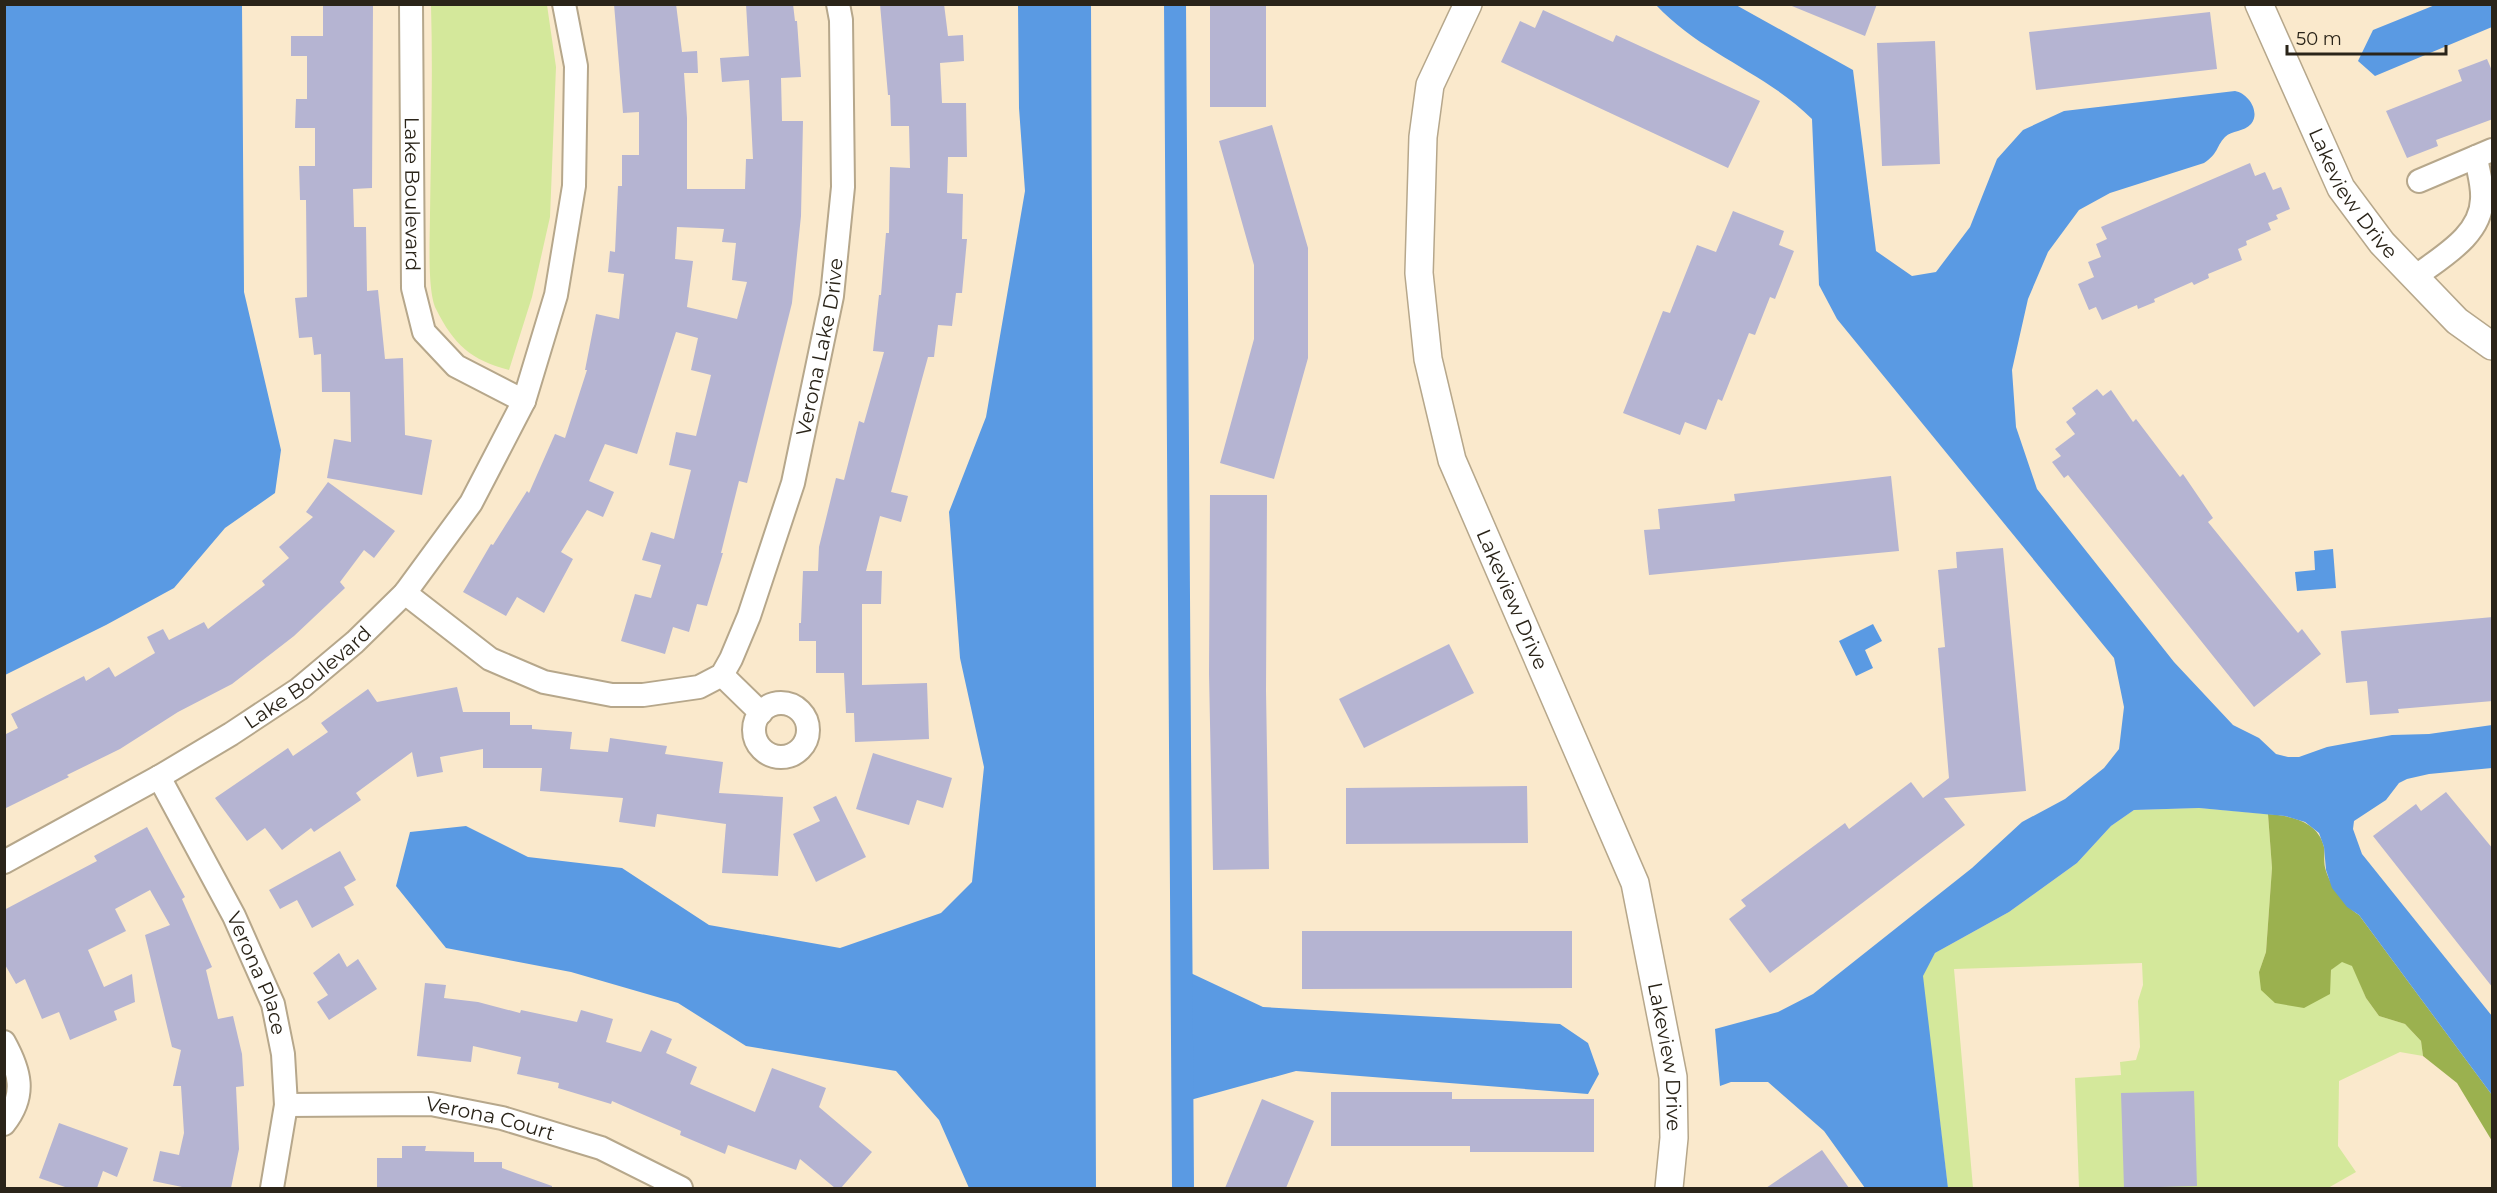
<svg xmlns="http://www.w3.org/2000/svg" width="2497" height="1193" viewBox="0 0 2497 1193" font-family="Montserrat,sans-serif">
  <rect width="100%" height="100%" fill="#fae9cc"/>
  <path fill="#d4e89b" d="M 431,5 L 547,5 L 556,67 L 550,217 L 532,297 L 509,370 C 471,360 454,345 436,309 C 427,291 430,236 430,214 C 431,144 433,74 431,5 Z
    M 2199,808 L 2268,814 L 2272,868 L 2266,952 L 2259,972 L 2329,994 L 2331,970 L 2342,961 L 2353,966 L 2366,998 L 2379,1016 L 2405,1024 L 2421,1041 L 2423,1056 L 2400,1052 L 2339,1081 L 2338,1146 L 2356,1172 L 2328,1188 L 2079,1188 L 2075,1078 L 2121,1075 L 2120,1062 L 2136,1060 L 2140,1047 L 2138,1001 L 2143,985 L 2142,963 L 1954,969 L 1973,1188 L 1948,1188 L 1922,976 L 1935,953 L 2009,912 L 2077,863 L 2111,826 L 2134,810 Z"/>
  <path fill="#9bb14f" d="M 2268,814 C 2291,816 2318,821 2324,847 C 2325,854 2323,863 2326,871 C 2331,887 2345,906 2359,915 L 2492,1095 L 2492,1141 L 2457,1083 L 2423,1056 L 2421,1041 L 2405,1024 L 2379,1016 L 2366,998 L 2352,966 L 2342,962 L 2331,970 L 2330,994 L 2304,1008 L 2275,1003 L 2261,990 L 2259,972 L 2266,952 L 2272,868 Z"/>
  <path fill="#5a9ae3" d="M 5,4 L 242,5 L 244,292 L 281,450 L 275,493 L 225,528 L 174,588 L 106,625 L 5,675 Z
    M 1018,5 L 1091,5 L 1096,1188 L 969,1188 L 939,1120 L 896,1071 L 746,1046 L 678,1003 L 571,972 L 446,948 L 396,886 L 410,832 L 466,826 L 528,857 L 622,868 L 709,925 L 840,948 L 941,913 L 972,882 L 984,767 L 960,658 L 949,512 L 986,417 L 1025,191 L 1019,108 Z
    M 1656,5 L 1736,5 L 1853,70 L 1876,251 L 1912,276 L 1936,272 L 1970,227 L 1997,159 L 2023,130 L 2064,111 L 2235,91 C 2248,93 2261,112 2251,124 C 2244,132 2232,130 2225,137 C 2215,148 2219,153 2204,163 L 2110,193 L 2079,210 L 2048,252 L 2028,299 L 2012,370 L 2016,427 L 2037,489 L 2174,662 L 2233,725 L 2259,738 L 2276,754 L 2288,757 L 2299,757 L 2327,747 L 2392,735 L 2429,734 L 2492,725 L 2492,768 L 2429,774 L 2407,779 L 2399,783 L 2386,800 L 2354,821 L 2353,829 L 2362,854 L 2492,1016 L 2492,1095 L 2359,915 L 2347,907 L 2332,888 L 2326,870 L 2324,847 L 2319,833 L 2305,822 L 2285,816 L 2199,808 L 2134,810 L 2111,826 L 2077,863 L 2009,912 L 1935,953 L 1923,976 L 1948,1188 L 1865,1188 L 1824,1131 L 1768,1082 L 1731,1082 L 1720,1086 L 1715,1029 L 1778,1012 L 1813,994 L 1972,868 L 2022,822 L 2065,799 L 2104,768 L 2119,749 L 2124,707 L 2114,658 L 1837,319 L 1819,285 L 1812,119 C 1766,73 1702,54 1656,5 Z
    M 2435,5 L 2492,5 L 2492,27 L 2375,76 L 2358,61 L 2373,30 Z
    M 2333,549 L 2336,588 L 2297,591 L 2295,572 L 2315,570 L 2314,551 Z
    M 1873,624 L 1882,641 L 1865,650 L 1873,668 L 1856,676 L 1839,641 Z
    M 1180,968 L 1263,1007 L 1560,1024 L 1588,1043 L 1599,1074 L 1588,1094 L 1296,1071 L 1183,1102 Z"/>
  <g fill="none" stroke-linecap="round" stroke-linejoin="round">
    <path stroke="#5a9ae3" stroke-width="22" d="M 1175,4 L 1183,1188"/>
  </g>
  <path fill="#b5b4d2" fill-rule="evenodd" d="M 323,4 L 373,4 L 372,188 L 353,189 L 354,227 L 366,227 L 367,291 L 378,290 L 385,359 L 403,358 L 405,435 L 432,440 L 422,495 L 327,478 L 334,439 L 351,442 L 350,392 L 322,392 L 321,354 L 314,355 L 312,337 L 299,338 L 295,298 L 307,297 L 306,200 L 300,200 L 299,166 L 315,166 L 315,128 L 295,128 L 296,99 L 307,99 L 307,56 L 291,56 L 291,36 L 323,36 Z
    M 614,4 L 676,4 L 682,52 L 697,51 L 698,73 L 684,73 L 687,118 L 687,189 L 745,189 L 746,159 L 753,159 L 749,80 L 722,82 L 720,58 L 749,56 L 746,4 L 793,4 L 795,21 L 797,21 L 801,77 L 781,78 L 782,121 L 803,121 L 801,216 L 792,303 L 747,483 L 739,481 L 721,553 L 723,553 L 707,606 L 697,604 L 689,632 L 673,627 L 665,654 L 621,641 L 635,594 L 651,598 L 661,565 L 642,560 L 651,532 L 674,539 L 691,470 L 669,465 L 676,432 L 696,436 L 711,375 L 691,370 L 698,338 L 676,332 L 637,454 L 605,444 L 589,481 L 614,492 L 603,517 L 587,510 L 561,552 L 573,559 L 544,613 L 517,597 L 506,616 L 463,592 L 491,544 L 493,545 L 527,491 L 529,493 L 555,434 L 565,438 L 587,370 L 585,370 L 596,314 L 619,319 L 624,274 L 608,272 L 610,251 L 615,252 L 618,186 L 622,186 L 622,155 L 639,155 L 639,112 L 623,113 ZM 677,227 L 724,229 L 722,242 L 736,243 L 732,280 L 747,282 L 737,319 L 687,307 L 693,261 L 675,259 Z
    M 880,4 L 944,4 L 948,36 L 963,35 L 964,61 L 940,63 L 942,103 L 966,103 L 967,157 L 948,157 L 947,193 L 963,194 L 962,239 L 967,239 L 962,293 L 956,293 L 952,326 L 938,325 L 934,357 L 928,357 L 891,492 L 908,496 L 901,522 L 880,516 L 866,571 L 882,571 L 881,604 L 862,604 L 862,685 L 927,683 L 929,739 L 855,742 L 854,713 L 846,713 L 844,673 L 816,673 L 816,641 L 799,641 L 799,623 L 801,623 L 803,571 L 818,571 L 819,547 L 836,478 L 844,480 L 859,421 L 864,423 L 884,352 L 873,351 L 879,295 L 881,295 L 886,233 L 889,233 L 890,167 L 910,168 L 909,126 L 891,126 L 890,95 L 888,95 Z
    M 1210,4 L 1266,4 L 1266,107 L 1210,107 Z
    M 1787,4 L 1877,4 L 1865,36 Z
    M 1543,10 L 1613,42 L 1616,35 L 1760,101 L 1728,168 L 1501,62 L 1520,21 L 1535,28 Z
    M 2210,12 L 2217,69 L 2036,90 L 2029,32 Z
    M 1935,41 L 1940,164 L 1882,166 L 1877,43 Z
    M 2487,59 L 2493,73 L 2493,119 L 2436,140 L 2438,146 L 2407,158 L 2386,111 L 2462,81 L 2458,70 Z
    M 1272,125 L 1308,248 L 1308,358 L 1274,479 L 1220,463 L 1254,339 L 1254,265 L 1219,141 Z
    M 2250,163 L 2255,176 L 2265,172 L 2273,190 L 2281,187 L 2290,209 L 2276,215 L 2278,219 L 2268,223 L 2271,230 L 2246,241 L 2247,245 L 2238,249 L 2242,260 L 2208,274 L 2209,278 L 2194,285 L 2192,282 L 2154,299 L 2155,302 L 2138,309 L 2137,305 L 2102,320 L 2096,307 L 2089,310 L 2078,284 L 2094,277 L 2088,262 L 2101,257 L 2096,244 L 2107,239 L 2101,227 Z
    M 1733,211 L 1784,231 L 1779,245 L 1794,251 L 1775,299 L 1770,297 L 1755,335 L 1749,333 L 1722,401 L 1718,399 L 1706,430 L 1685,422 L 1680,435 L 1623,413 L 1663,311 L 1670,313 L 1697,245 L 1716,252 Z
    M 2097,389 L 2103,396 L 2111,390 L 2133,422 L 2136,419 L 2180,477 L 2183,474 L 2213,518 L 2208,522 L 2298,633 L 2302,629 L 2321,654 L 2254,707 L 2068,475 L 2064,478 L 2052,462 L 2061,456 L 2055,449 L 2075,434 L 2066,422 L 2076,414 L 2072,408 Z
    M 1891,476 L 1899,551 L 1649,575 L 1644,530 L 1660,529 L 1658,509 L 1735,501 L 1734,494 Z
    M 328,482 L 395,531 L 374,558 L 364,550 L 340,582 L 345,588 L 294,636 L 232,684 L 178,712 L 120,749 L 67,775 L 69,777 L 4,809 L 4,735 L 18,728 L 11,714 L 84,676 L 86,681 L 109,667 L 115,677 L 155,653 L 147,637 L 163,629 L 169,640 L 204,622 L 208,629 L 265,585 L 262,581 L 289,558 L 279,547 L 313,517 L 306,512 Z
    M 1210,495 L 1267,495 L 1266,691 L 1269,869 L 1213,870 L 1209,674 Z
    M 2003,548 L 2026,791 L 1944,798 L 1965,825 L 1770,973 L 1729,919 L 1746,906 L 1741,900 L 1845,823 L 1849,829 L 1911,782 L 1923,798 L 1949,778 L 1938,648 L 1945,647 L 1938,570 L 1957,568 L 1956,552 Z
    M 2493,617 L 2493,701 L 2398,709 L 2399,713 L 2370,715 L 2367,681 L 2346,683 L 2341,631 Z
    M 1449,644 L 1474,693 L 1364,748 L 1339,699 Z
    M 457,687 L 463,712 L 510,712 L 510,725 L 532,725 L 532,729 L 572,732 L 570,749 L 608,752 L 610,738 L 667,746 L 665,754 L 723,762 L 719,793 L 783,797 L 778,876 L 722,873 L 726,824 L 657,814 L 655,827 L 619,822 L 623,798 L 540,791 L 542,768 L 483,768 L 483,749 L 440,757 L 443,772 L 417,777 L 412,752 L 356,793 L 361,800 L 314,832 L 311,828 L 282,850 L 265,828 L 247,841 L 215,798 L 288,748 L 293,756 L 328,732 L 321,723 L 368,689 L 377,702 Z
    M 873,753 L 952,778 L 943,808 L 917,800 L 909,825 L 856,809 Z
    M 1527,786 L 1528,843 L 1346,844 L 1346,788 Z
    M 2446,792 L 2493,849 L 2493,988 L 2373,836 L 2416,804 L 2421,811 Z
    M 836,796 L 866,857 L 816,882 L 793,834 L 820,821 L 813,807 Z
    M 147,827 L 185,897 L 182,899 L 212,967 L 206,970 L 218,1019 L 233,1016 L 242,1054 L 244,1086 L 236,1087 L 239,1149 L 231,1188 L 187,1188 L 153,1181 L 160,1151 L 179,1155 L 184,1133 L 181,1086 L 173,1086 L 181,1050 L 172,1047 L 145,935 L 170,925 L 150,890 L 115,909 L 126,931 L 88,950 L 104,987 L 132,974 L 135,1002 L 114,1011 L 117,1020 L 70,1040 L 59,1012 L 42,1019 L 25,979 L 16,984 L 4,963 L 4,910 L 97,861 L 94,856 Z
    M 340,851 L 356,880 L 344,887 L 354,905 L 312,928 L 297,900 L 280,909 L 269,890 Z
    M 1302,931 L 1572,931 L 1572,988 L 1302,989 Z
    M 339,953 L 347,967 L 358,959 L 377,989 L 329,1020 L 317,1002 L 328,995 L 313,973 Z
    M 425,983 L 446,985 L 444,998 L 478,1002 L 520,1013 L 521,1010 L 577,1022 L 581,1010 L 613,1019 L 606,1042 L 641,1052 L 651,1030 L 672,1039 L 666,1053 L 697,1067 L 690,1084 L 755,1112 L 772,1068 L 826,1088 L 819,1107 L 872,1152 L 841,1188 L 835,1188 L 800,1159 L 796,1170 L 728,1145 L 725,1154 L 680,1135 L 681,1131 L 612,1101 L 611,1104 L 558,1088 L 559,1083 L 517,1074 L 521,1057 L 473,1046 L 471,1062 L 417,1056 Z
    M 2194,1091 L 2197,1186 L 2124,1188 L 2121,1093 Z
    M 1331,1092 L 1452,1092 L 1452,1099 L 1594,1099 L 1594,1152 L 1470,1152 L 1470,1146 L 1331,1146 Z
    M 1262,1099 L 1314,1121 L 1286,1188 L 1225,1188 Z
    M 59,1123 L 128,1148 L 117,1177 L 103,1171 L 97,1188 L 68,1188 L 39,1178 Z
    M 402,1146 L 426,1146 L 425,1151 L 474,1152 L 474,1162 L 502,1162 L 502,1168 L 552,1186 L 552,1188 L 377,1188 L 377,1158 L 402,1158 Z
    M 1822,1150 L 1849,1188 L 1766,1188 Z"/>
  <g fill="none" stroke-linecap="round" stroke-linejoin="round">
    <g stroke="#b6a78b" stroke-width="26">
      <g id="minor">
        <path id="s1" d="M 411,4 L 413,288 L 424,332 L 456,366 L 524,401"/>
        <path d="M 2419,181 L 2492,150"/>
        <path d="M 2415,277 C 2441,257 2481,236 2482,199 C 2483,185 2478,171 2476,157"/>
        <path id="s2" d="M 405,593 L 490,659 L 544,682 L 612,695 L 643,695 L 699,687 L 722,675 L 731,659 L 749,616 L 793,483 L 832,296 L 843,187 L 841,20 L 838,4"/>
        <path d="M 722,675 L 761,713"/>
        <circle cx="781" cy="730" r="27"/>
        <path id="s3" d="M 159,777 L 234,916 L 273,1004 L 283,1054 L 286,1105 L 272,1188"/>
        <path id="s4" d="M 4,862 L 159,777 L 231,734 L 299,689 L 355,642 L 405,593 L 471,503 L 524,401 L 556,295 L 574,186 L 576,66 L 564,4"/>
        <path d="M 4,1042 C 20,1071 27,1095 4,1124"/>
        <path id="s5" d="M 286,1105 L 431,1104 L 502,1118 L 601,1148 L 681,1188"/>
      </g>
    </g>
    <g stroke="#b6a78b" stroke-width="30">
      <g id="tertiary">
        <path id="s6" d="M 1468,4 L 1430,85 L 1423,137 L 1419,273 L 1428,359 L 1452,460 L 1635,883 L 1673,1077 L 1674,1138 L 1669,1188"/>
        <path id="s7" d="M 2259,4 L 2341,188 L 2382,243 L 2457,321 L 2492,346"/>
      </g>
    </g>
    <use href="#minor" stroke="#fff" stroke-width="22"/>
    <use href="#tertiary" stroke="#fff" stroke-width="27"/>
  </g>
  <g text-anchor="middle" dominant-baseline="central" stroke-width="6" stroke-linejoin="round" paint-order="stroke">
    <g font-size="20" fill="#2a2419" stroke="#fae9cc">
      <text stroke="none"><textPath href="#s7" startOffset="212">Lakeview Drive</textPath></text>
      <text stroke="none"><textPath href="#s1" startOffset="190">Lake Boulevard</textPath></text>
      <text stroke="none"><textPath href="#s2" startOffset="693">Verona Lake Drive</textPath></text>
      <text stroke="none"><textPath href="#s6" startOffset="620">Lakeview Drive</textPath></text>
      <text stroke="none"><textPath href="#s4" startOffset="356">Lake Boulevard</textPath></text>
      <text stroke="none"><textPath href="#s3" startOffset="220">Verona Place</textPath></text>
      <text stroke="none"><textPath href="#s6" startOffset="1106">Lakeview Drive</textPath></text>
      <text stroke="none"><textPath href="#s5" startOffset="206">Verona Court</textPath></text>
    </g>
  </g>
  <rect width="2497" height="1193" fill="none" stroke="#2a2419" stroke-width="12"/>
  <path d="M2287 45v9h159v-9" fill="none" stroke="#2a2419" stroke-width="3"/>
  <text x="2296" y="45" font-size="18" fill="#2a2419" stroke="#fae9cc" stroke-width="4.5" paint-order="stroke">50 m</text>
</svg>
